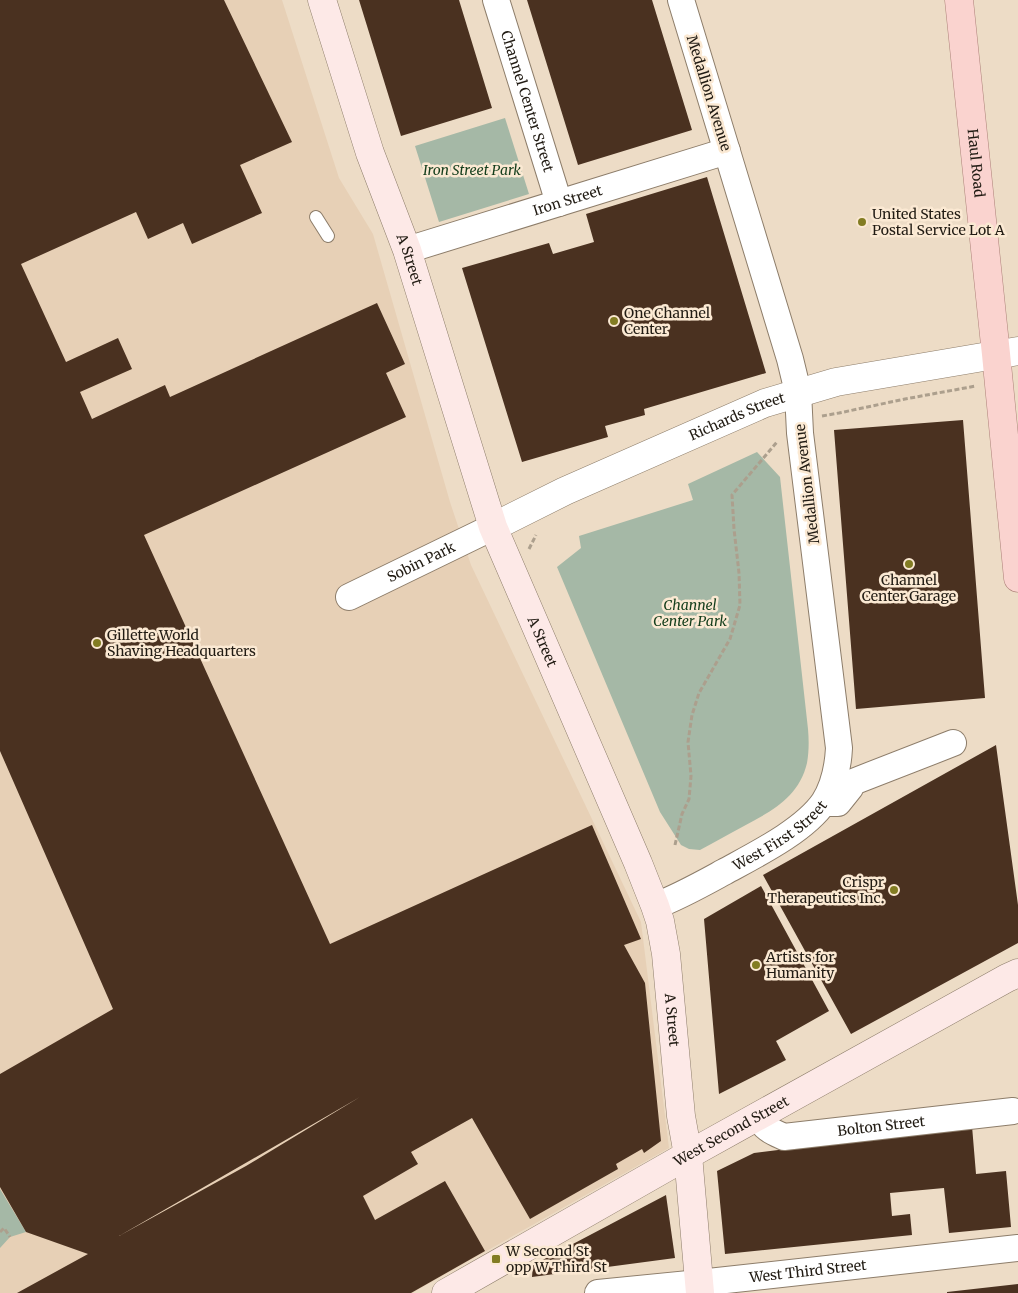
<svg xmlns="http://www.w3.org/2000/svg" width="1018" height="1293" viewBox="0 0 1018 1293" font-family="Merriweather,serif">
  <rect width="100%" height="100%" fill="#eddcc6"/>
  <path fill="#e7d0b6" d="M 0,0 L 282,0 L 339,178 L 373,234 L 450,502 L 471,565 L 641,922 L 669,1148 L 412,1293 L 0,1293 Z"/>
  <path fill="#a5b8a6" d="M 505,118 L 529,194 L 439,222 L 415,146 Z
    M 757,452 L 780,477 L 808,729 C 809,740 809,752 807,763 C 799,797 772,811 744,826 C 729,834 715,842 700,850 L 689,849 L 681,845 L 660,812 L 557,567 L 581,548 L 579,536 L 693,500 L 688,484 Z
    M 0,1189 L 26,1232 L 10,1237 L 0,1248 Z"/>
  <path fill="#4a3120" fill-rule="evenodd" d="M 0,0 L 224,0 L 292,142 L 240,165 L 262,213 L 192,244 L 183,223 L 148,239 L 136,212 L 21,264 L 66,362 L 118,338 L 132,369 L 80,392 L 92,419 L 165,385 L 170,397 L 377,303 L 405,364 L 386,373 L 406,417 L 144,535 L 330,944 L 592,825 L 641,939 L 624,945 L 645,983 L 661,1141 L 644,1153 L 642,1149 L 616,1164 L 618,1169 L 530,1219 L 472,1118 L 411,1152 L 418,1164 L 363,1196 L 375,1220 L 445,1181 L 485,1251 L 411,1293 L 17,1293 L 88,1254 L 26,1232 L 0,1187 L 0,1074 L 113,1009 L 0,751 ZM 360,1097 L 246,1166 L 119,1236 Z
    M 359,0 L 459,0 L 492,108 L 401,136 Z
    M 527,0 L 652,0 L 692,130 L 578,165 Z
    M 707,177 L 766,373 L 644,409 L 645,415 L 605,426 L 608,437 L 522,462 L 462,268 L 549,243 L 553,254 L 594,242 L 586,214 Z
    M 963,420 L 985,698 L 856,709 L 834,430 Z
    M 996,745 L 1018,905 L 1018,943 L 851,1034 L 763,875 Z
    M 761,886 L 829,1011 L 776,1041 L 786,1060 L 719,1094 L 704,919 Z
    M 972,1126 L 976,1174 L 1006,1171 L 1011,1227 L 949,1233 L 944,1188 L 890,1193 L 892,1216 L 910,1214 L 912,1235 L 725,1254 L 717,1171 L 754,1153 Z
    M 666,1195 L 675,1258 L 532,1277 L 533,1265 Z
    M 1018,1284 L 1018,1293 L 947,1293 L 947,1292 Z"/>
  <g fill="none" stroke-linecap="round" stroke-linejoin="round">
    <g stroke="#8d7d6a" stroke-width="14">
      <path id="service" d="M 316,217 L 328,236"/>
    </g>
    <g stroke="#8d7d6a" stroke-width="28">
      <g id="minor">
        <path id="s1" d="M 496,0 L 559,203"/>
        <path id="s2" d="M 407,250 L 727,151"/>
        <path id="s3" d="M 349,597 L 493,527"/>
        <path d="M 825,802 L 830,803 L 838,803 L 850,788 L 853,782 L 953,743"/>
        <path id="s4" d="M 655,906 C 679,897 702,884 724,872 C 755,855 804,831 824,802 C 834,786 838,767 839,748 L 800,433 L 798,392 L 790,359 L 681,0"/>
        <path id="s5" d="M 758,1116 C 765,1129 771,1131 784,1137 L 1013,1111"/>
        <path id="s6" d="M 598,1293 L 699,1283 L 1018,1248"/>
      </g>
    </g>
    <g stroke="#8d7d6a" stroke-width="29">
      <g id="tertiary">
        <path id="s7" d="M 493,527 L 565,491 L 765,403 L 836,382 L 1018,351"/>
      </g>
    </g>
    <g stroke="#8d7d6a" stroke-width="29">
      <g id="secondary">
        <path id="s8" d="M 322,0 L 370,153 L 407,250 L 493,527 L 638,863 L 655,906 L 660,921 L 666,954 L 681,1116 L 688,1155 L 700,1293"/>
        <path id="s9" d="M 446,1293 L 688,1155 L 1007,978 L 1018,973"/>
      </g>
    </g>
    <g stroke="#ac8078" stroke-width="29">
      <g id="primary">
        <path id="s10" d="M 959,0 L 996,354 L 1018,578"/>
      </g>
    </g>
    <path stroke="#ac9f8d" stroke-width="3" stroke-dasharray="5 2.5" stroke-linecap="butt" d="M 822,416 L 839,413 L 905,399 L 976,386
      M 529,549 L 536,535
      M 675,845 L 682,814 L 689,799 L 691,776 L 688,742 L 692,715 L 699,693 L 730,639 L 740,605 L 739,573 L 734,529 L 732,495 L 777,442
      M 0,1232 L 4,1228 L 10,1237"/>
    <use href="#service" stroke="#fff" stroke-width="12"/>
    <use href="#minor" stroke="#fff" stroke-width="26"/>
    <use href="#tertiary" stroke="#fff" stroke-width="28"/>
    <use href="#secondary" stroke="#fde9e7" stroke-width="28"/>
    <use href="#primary" stroke="#fad3cf" stroke-width="28"/>
  </g>
  <g fill="#827c22" stroke="#fbe9d3" stroke-width="2">
    <circle cx="862" cy="222" r="5"/>
    <circle cx="614" cy="321" r="5"/>
    <circle cx="909" cy="564" r="5"/>
    <circle cx="97" cy="643" r="5"/>
    <circle cx="894" cy="890" r="5"/>
    <circle cx="756" cy="965" r="5"/>
    <rect x="491" y="1254" width="10" height="10" rx="2.5"/>
  </g>
  <g text-anchor="middle" dominant-baseline="central" stroke-width="5" stroke-linejoin="round" paint-order="stroke">
    <g font-size="14" fill="#211b13" stroke="#fbe9d3">
      <text transform="translate(709 93) rotate(73)">Medallion Avenue</text>
      <text stroke="none"><textPath href="#s1" startOffset="106">Channel Center Street</textPath></text>
      <text stroke="none"><textPath href="#s10" startOffset="164">Haul Road</textPath></text>
      <text stroke="none"><textPath href="#s2" startOffset="168">Iron Street</textPath></text>
      <text stroke="none"><textPath href="#s8" startOffset="274">A Street</textPath></text>
      <text stroke="none"><textPath href="#s7" startOffset="268">Richards Street</textPath></text>
      <text transform="translate(807 484) rotate(-97)">Medallion Avenue</text>
      <text stroke="none"><textPath href="#s3" startOffset="80">Sobin Park</textPath></text>
      <text stroke="none"><textPath href="#s8" startOffset="679">A Street</textPath></text>
      <text stroke="none"><textPath href="#s4" startOffset="144">West First Street</textPath></text>
      <text stroke="none"><textPath href="#s8" startOffset="1082">A Street</textPath></text>
      <text stroke="none"><textPath href="#s5" startOffset="132">Bolton Street</textPath></text>
      <text stroke="none"><textPath href="#s9" startOffset="328">West Second Street</textPath></text>
      <text stroke="none"><textPath href="#s6" startOffset="211">West Third Street</textPath></text>
    </g>
    <g font-size="14" font-style="italic" fill="#143e1c" stroke="#fbe9d3">
      <text x="472" y="170">Iron Street Park</text>
      <text x="690" y="605">Channel<tspan x="690" dy="16">Center Park</tspan></text>
    </g>
    <g font-size="14" fill="#211b13" stroke="#fbe9d3" text-anchor="start">
      <text x="872" y="214">United States<tspan x="872" dy="16">Postal Service Lot A</tspan></text>
      <text x="624" y="313">One Channel<tspan x="624" dy="16">Center</tspan></text>
      <text x="909" y="580" text-anchor="middle">Channel<tspan x="909" dy="16">Center Garage</tspan></text>
      <text x="107" y="635">Gillette World<tspan x="107" dy="16">Shaving Headquarters</tspan></text>
      <text x="884" y="882" text-anchor="end">Crispr<tspan x="884" dy="16">Therapeutics Inc.</tspan></text>
      <text x="766" y="957">Artists for<tspan x="766" dy="16">Humanity</tspan></text>
      <text x="506" y="1251">W Second St<tspan x="506" dy="16">opp W Third St</tspan></text>
    </g>
  </g>
</svg>
